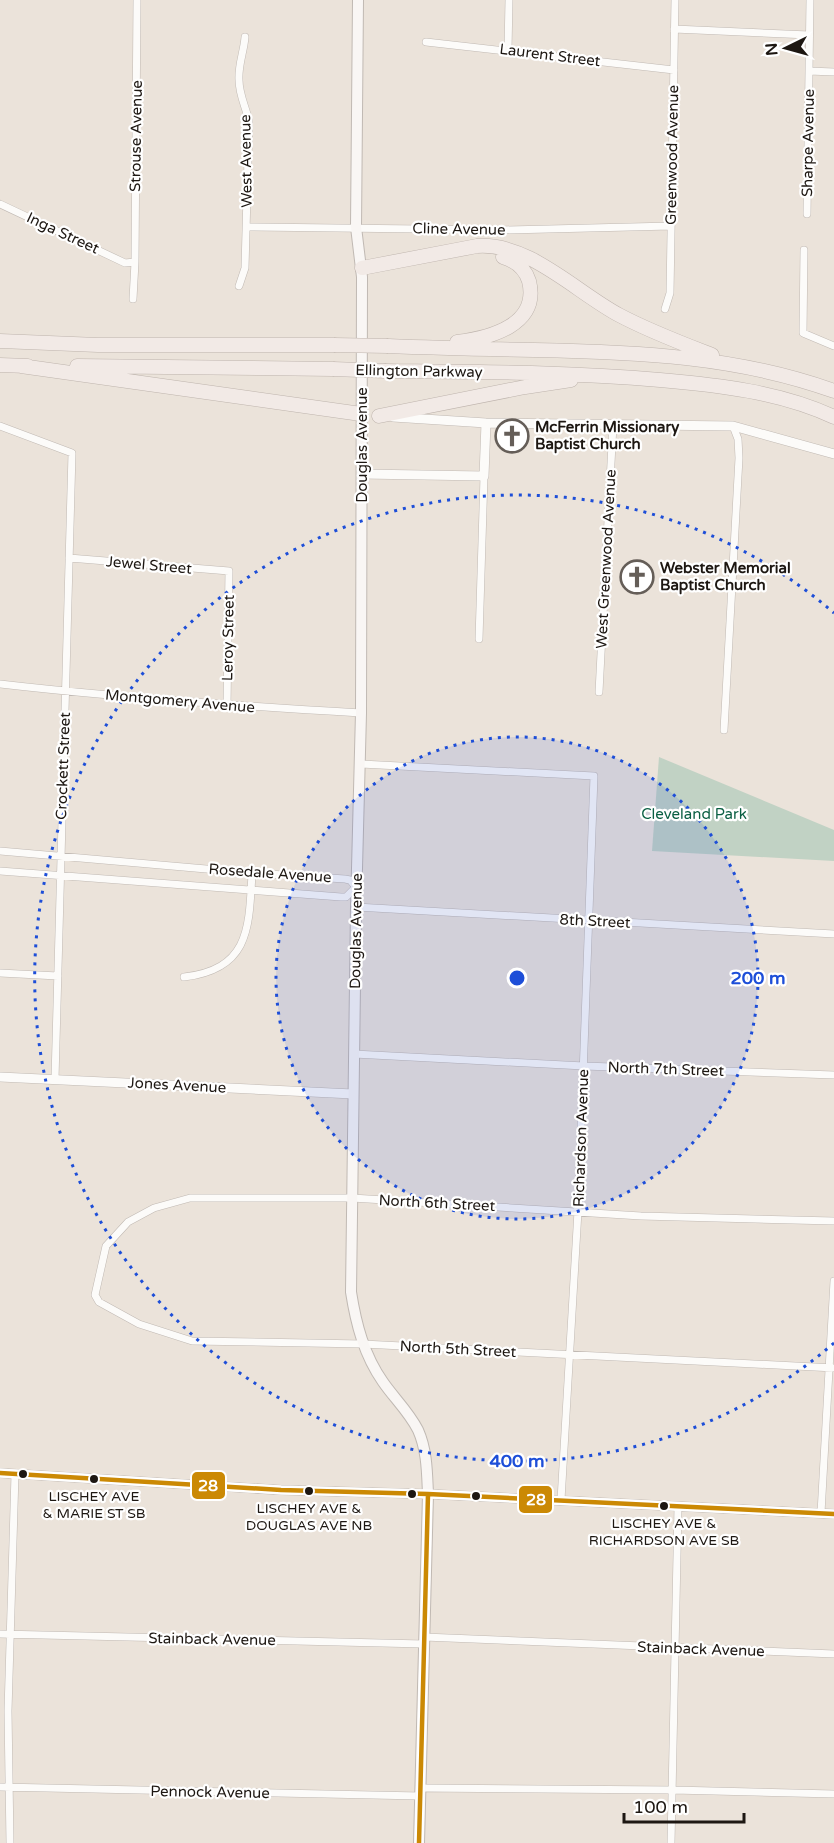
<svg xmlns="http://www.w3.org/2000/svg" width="834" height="1843" viewBox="0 0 834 1843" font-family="'Varela Round',sans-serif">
  <rect width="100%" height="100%" fill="#ebe3da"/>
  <path fill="#c1d2c4" d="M 659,757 L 834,830 L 834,861 L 652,851 Z"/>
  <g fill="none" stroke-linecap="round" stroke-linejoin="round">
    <g stroke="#c0b9b3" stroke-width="8">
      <path id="minor" d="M 674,29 L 809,35
        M 426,42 L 674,70
        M 508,50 L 509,0
        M 809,71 L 834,72
        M 0,204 L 125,263 L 135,262 L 137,0
        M 807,214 L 810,0
        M 247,227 L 503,230 L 671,226
        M 804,250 L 803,333 L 834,346
        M 239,286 L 245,268 L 249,122 C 246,107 239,95 239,80 C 238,65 244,51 245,37
        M 133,299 L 135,262
        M 665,309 L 670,293 L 675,0
        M 0,426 L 72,453 L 55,1079
        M 69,558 L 229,571 L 227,706
        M 479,639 L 484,476
        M 0,684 C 120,698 241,706 361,713
        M 599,692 L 613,425
        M 724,730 L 739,458 L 738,439 L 733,426
        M 361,764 L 594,776 L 578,1211 L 561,1500
        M 0,851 L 252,873 L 345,879 L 350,880 L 356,887 L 346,897 L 341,897 L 0,871
        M 356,907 L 834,934
        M 0,973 L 58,976
        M 184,977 C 250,969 249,928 252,873
        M 354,1054 L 584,1066 L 834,1075
        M 834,1221 L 641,1216 L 352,1198 L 190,1198 L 154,1208 L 128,1222 L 106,1246 L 95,1295 L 99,1302 L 139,1324 L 192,1341 L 363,1344 L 834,1368
        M 821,1513 L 834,1281
        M 0,1634 L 424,1644
        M 424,1637 L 834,1654
        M 0,1787 L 420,1796
        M 420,1788 L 673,1790 L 834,1794
        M 10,1843 L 8,1711 L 15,1474
        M 671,1843 L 678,1507"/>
    </g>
    <g stroke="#c0b9b3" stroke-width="10">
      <path id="tertiary" d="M 393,417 L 486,423 L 733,426 L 834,454
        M 362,474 L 484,476 L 486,423
        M 0,1077 L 353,1094
        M 0,1473 L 281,1490 L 428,1494 L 834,1514"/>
    </g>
    <g stroke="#c0b9b3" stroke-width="12">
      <path id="secondary" d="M 358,0 L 356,227 L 362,277 L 361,713 L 356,907 L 351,1292 C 356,1324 364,1355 383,1382 C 394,1398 409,1412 418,1430 C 427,1450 427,1472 428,1494 L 419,1843"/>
    </g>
    <g stroke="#beb4ad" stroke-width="15">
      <path id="motorway" d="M 362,268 L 477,246 C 528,242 576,292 619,315 C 649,331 681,343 712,355
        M 0,341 L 98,345 L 334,345
        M 457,342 C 490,338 540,325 529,281 C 525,268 516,261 503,257
        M 388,346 C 437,348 485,349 534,350 C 636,352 737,356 834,391
        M 0,365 L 28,366
        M 21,366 L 361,414
        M 77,366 L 333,369
        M 386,371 C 478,372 569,372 660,380 C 718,385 781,392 834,417
        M 379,416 L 525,387 L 571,380"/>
    </g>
    <use href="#minor" stroke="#fcfbf9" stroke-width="7"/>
    <use href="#tertiary" stroke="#fcfbf9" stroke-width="9"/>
    <use href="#secondary" stroke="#f9f6f4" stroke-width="10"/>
    <use href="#motorway" stroke="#f2eae6" stroke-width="14"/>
    <g stroke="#beb4ad" stroke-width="15" stroke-linecap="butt">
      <path id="motorway-bridge" d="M 334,345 L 388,346
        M 333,369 L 386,371"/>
    </g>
    <use href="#motorway-bridge" stroke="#f2eae6" stroke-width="14"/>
    <g stroke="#fff" stroke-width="9">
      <path id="bus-1" d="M 0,1473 L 281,1490 L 428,1494 L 834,1514
        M 419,1843 L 428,1494"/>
    </g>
    <use href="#bus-1" stroke="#cb8904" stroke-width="4.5"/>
  </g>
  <circle cx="517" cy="978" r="241" fill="#1d4ed8" fill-opacity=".12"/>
  <g fill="none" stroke="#1d4ed8" stroke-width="3" stroke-dasharray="3 6">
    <circle cx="517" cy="978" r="241"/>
    <path d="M834 1343A483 483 0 1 1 834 613"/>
  </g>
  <defs>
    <g id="church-ring" transform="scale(1.725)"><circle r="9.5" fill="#fff" stroke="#655e58" stroke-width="1.5"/><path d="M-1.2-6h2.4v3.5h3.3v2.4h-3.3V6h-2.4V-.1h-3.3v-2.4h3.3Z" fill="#655e58"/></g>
  </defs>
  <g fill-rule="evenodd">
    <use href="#church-ring" x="512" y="436"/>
    <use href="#church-ring" x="637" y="577"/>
  </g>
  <g fill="#1d1712" stroke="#fff" stroke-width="2">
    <circle cx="23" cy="1474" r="5"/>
    <circle cx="94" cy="1479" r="5"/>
    <circle cx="309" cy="1491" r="5"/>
    <circle cx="412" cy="1494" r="5"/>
    <circle cx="476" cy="1496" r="5"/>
    <circle cx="664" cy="1506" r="5"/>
  </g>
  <g text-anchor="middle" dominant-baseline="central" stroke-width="4.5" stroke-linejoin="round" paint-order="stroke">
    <g font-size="14" fill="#1d1712" stroke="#fff">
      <text x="94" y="1496">LISCHEY AVE<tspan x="94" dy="17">&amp; MARIE ST SB</tspan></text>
      <text x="309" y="1508">LISCHEY AVE &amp;<tspan x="309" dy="17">DOUGLAS AVE NB</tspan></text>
      <text x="664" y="1523">LISCHEY AVE &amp;<tspan x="664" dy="17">RICHARDSON AVE SB</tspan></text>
    </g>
    <g font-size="15" fill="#1d1712" stroke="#fff">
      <text transform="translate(550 55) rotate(7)">Laurent Street</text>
      <text transform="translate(136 136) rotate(-89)">Strouse Avenue</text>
      <text transform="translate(808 143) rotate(-89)">Sharpe Avenue</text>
      <text transform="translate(672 155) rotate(-89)">Greenwood Avenue</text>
      <text transform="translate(246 161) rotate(-91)">West Avenue</text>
      <text transform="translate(459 229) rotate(1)">Cline Avenue</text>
      <text transform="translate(63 233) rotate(25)">Inga Street</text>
      <text transform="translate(419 371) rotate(1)">Ellington Parkway</text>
      <text transform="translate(362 445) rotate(-90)">Douglas Avenue</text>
      <text transform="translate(606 559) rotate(-87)">West Greenwood Avenue</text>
      <text transform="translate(149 565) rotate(5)">Jewel Street</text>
      <text transform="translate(228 638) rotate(-89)">Leroy Street</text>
      <text transform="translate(180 701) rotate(5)">Montgomery Avenue</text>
      <text transform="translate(63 766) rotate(-88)">Crockett Street</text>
      <text transform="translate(270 873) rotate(4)">Rosedale Avenue</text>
      <text transform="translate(595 921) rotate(3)">8th Street</text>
      <text transform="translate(356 931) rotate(-89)">Douglas Avenue</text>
      <text transform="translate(666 1069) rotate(2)">North 7th Street</text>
      <text transform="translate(177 1085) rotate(3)">Jones Avenue</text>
      <text transform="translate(581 1138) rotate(-88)">Richardson Avenue</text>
      <text transform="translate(437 1203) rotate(3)">North 6th Street</text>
      <text transform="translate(458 1349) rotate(3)">North 5th Street</text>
      <text transform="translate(212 1639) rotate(1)">Stainback Avenue</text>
      <text transform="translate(701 1649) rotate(2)">Stainback Avenue</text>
      <text transform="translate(210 1792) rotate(1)">Pennock Avenue</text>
    </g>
    <g font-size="15" font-weight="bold" fill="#1d1712" stroke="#fff" text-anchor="start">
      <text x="535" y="427">McFerrin Missionary<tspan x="535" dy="17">Baptist Church</tspan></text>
      <text x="660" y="568">Webster Memorial<tspan x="660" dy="17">Baptist Church</tspan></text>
    </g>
    <g font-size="15" fill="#0a5f43" stroke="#fff">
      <text x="694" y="814">Cleveland Park</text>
    </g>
  </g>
  <circle cx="517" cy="978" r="9" fill="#1d4ed8" stroke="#fff" stroke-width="3"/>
  <g font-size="18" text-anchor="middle" font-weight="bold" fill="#1d4ed8" stroke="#fff" stroke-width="4.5" stroke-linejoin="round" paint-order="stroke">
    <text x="758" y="984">200 m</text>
    <text x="517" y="1467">400 m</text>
  </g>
  <g stroke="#fff" stroke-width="2">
    <rect x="191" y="1471" width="35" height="29" rx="6" fill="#cb8904"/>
    <rect x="518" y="1485" width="35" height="29" rx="6" fill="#cb8904"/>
  </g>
  <g font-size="16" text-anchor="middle" font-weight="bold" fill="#fff">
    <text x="208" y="1491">28</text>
    <text x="536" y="1505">28</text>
  </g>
  <g transform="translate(786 48) rotate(265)" stroke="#ffffff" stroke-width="4.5" paint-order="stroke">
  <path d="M0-4.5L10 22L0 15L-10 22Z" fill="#1d1712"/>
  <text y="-9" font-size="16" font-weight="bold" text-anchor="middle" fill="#1d1712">N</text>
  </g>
  <path d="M624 1813v9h120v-9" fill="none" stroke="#1d1712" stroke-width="3"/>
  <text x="633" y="1813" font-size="18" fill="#1d1712" stroke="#ffffff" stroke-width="4.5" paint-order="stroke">100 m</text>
</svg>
